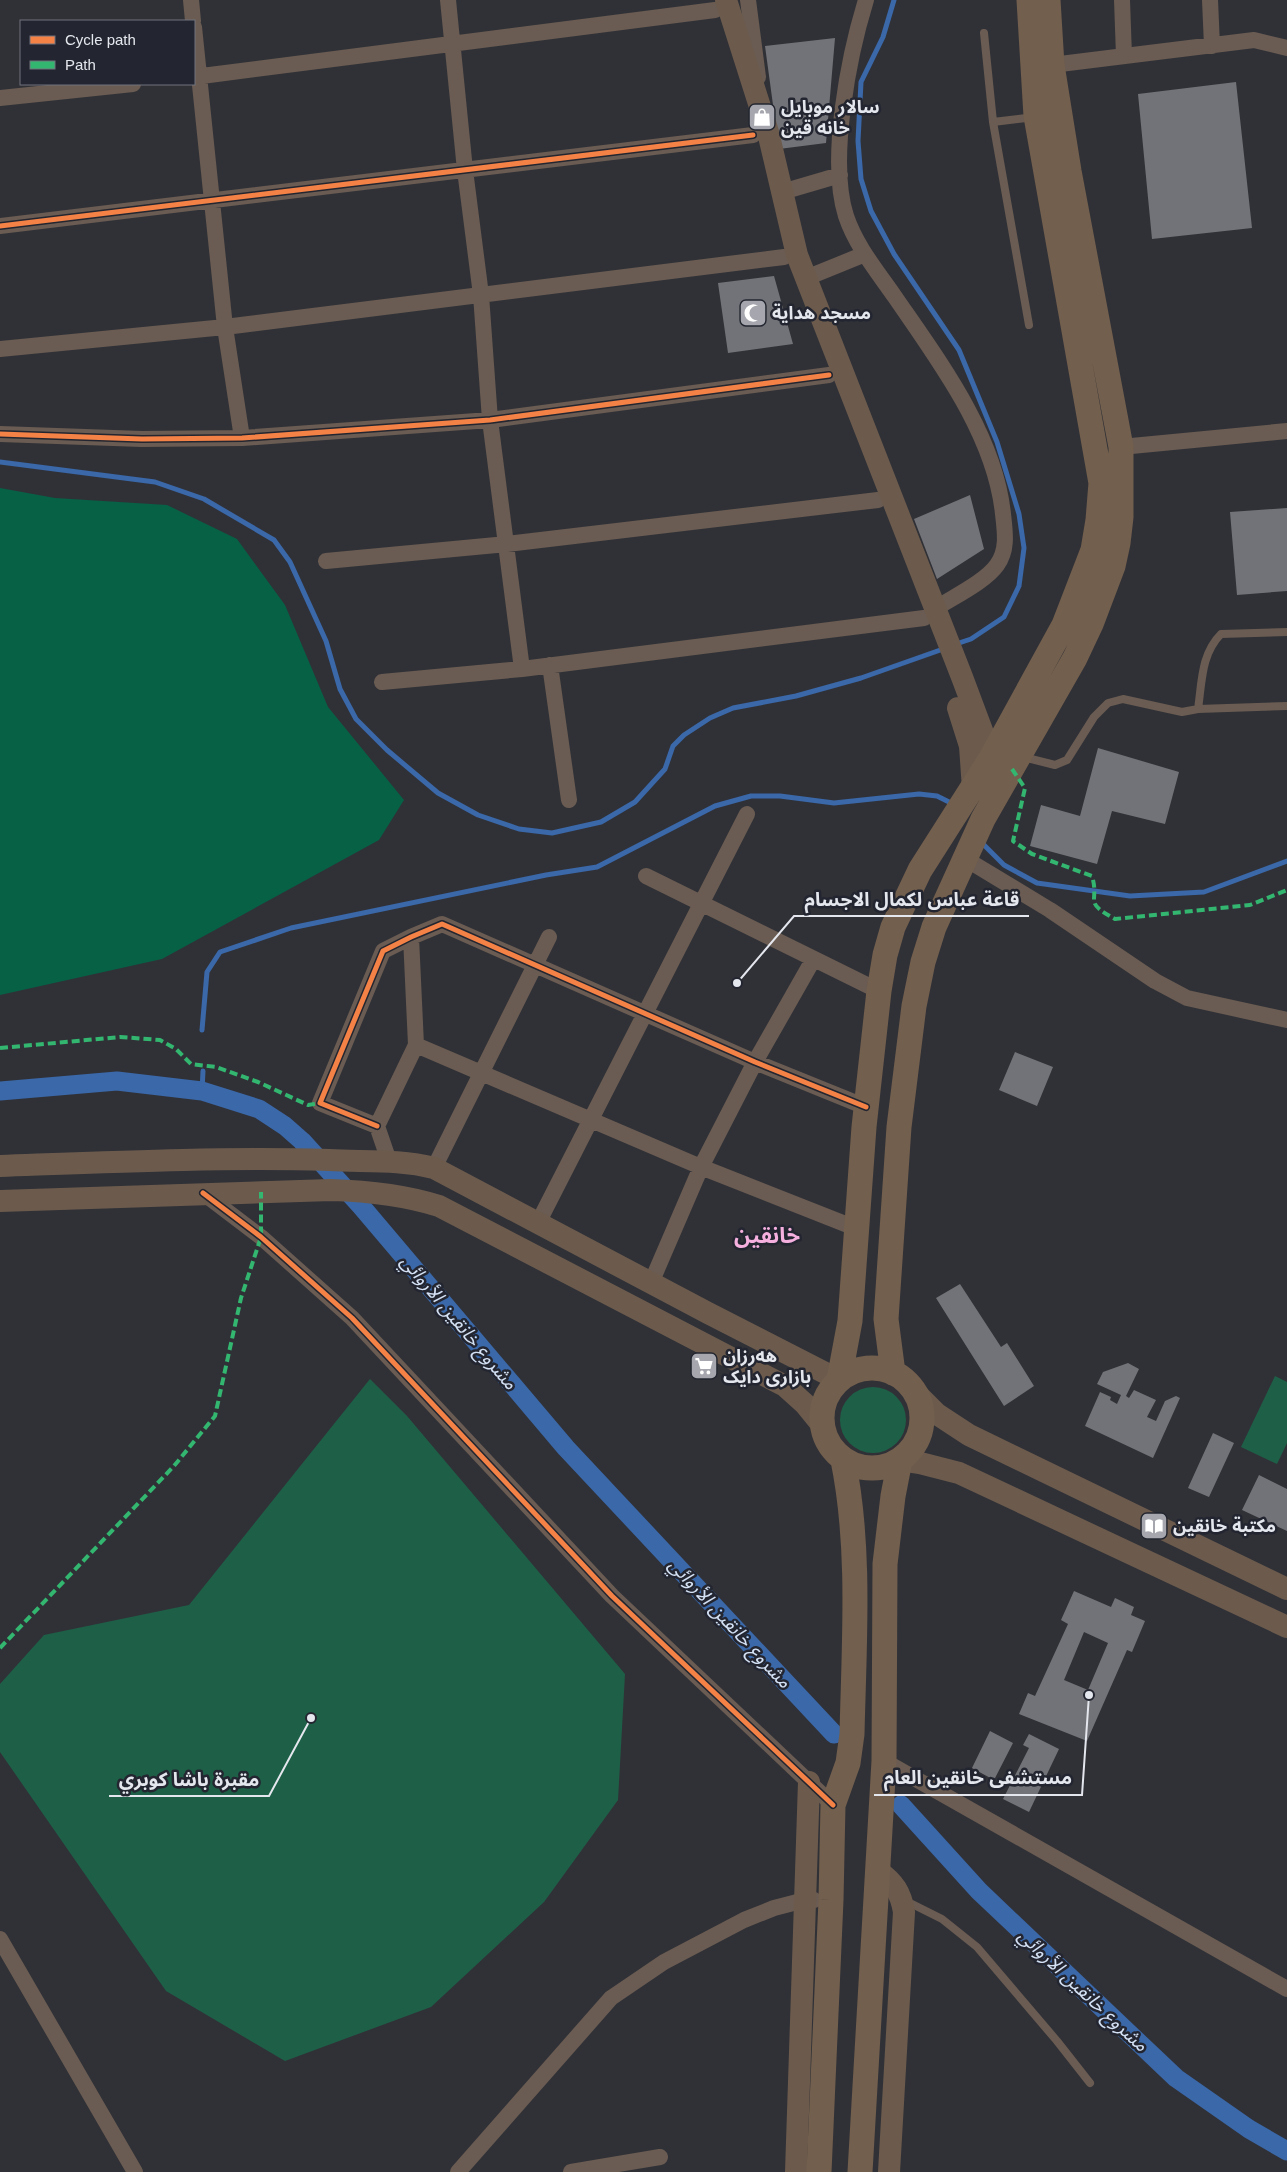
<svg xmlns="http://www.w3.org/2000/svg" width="1287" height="2172" viewBox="0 0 1287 2172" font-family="Arial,'Noto Sans Arabic',sans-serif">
  <rect width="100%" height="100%" fill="#303137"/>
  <path fill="#1e6047" d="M 1275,1376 L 1287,1382 L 1287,1443 L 1277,1464 L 1241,1447 Z
    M 370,1379 L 407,1416 L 625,1674 L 618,1800 L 544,1902 L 431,2007 L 285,2061 L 166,1991 L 0,1752 L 0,1684 L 44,1635 L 189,1605 Z
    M840 1420a33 33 0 1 1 66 0a33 33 0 1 1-66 0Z"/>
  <path fill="#076145" d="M 0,488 L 55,498 L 167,505 L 237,539 L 285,605 L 328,707 L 404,800 L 379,840 L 162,959 L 0,995 Z"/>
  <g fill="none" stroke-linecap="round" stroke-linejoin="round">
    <path stroke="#3a68a9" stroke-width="5" d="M 894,0 L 883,37 L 861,82 L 858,141 L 861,179 L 871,211 L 894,254 L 959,350 L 997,442 L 1019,514 L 1024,548 L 1019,586 L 1004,617 L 971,639 L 956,644
      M 0,462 L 155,482 L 204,499 L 274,540 L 290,562 L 326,641 L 340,689 L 356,719 L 387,750 L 438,793 L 478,815 L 519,829 L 552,833 L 601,822 L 635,802 L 665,769 L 673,746 L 684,735 L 710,718 L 733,708 L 796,696 L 861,678 L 946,648
      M 980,841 L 1004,865 L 1037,883 L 1130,896 L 1204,892 L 1287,861
      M 202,1030 L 207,972 L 220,952 L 291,928 L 546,875 L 597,867 L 715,806 L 751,796 L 780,796 L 834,803 L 919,794 L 937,796 L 949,802 L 952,805
      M 202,1091 L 203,1071"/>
    <path stroke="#3a68a9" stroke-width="19" d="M 0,1091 L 117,1081 L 202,1091 L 259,1109 L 285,1126 L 302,1141 L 361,1206 L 566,1448 L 834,1734
      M 901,1805 L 979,1891 L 1176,2078 L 1249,2129 L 1287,2151"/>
  </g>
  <path fill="#727378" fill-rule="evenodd" d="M 835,38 L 826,143 L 779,149 L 765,46 Z
    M 1236,82 L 1252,228 L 1152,239 L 1138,94 Z
    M 774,276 L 793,344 L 728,353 L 718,283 Z
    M 970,495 L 984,549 L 937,579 L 914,519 Z
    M 1287,508 L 1287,591 L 1237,595 L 1230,512 Z
    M 1098,748 L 1179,772 L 1165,824 L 1112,811 L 1097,864 L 1030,846 L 1041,805 L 1080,816 Z
    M 1015,1052 L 1053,1067 L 1037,1106 L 999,1090 Z
    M 960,1284 L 1001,1347 L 1007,1343 L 1034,1386 L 1004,1406 L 936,1298 Z
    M 1128,1363 L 1139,1369 L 1126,1396 L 1129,1398 L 1134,1390 L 1156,1400 L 1147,1417 L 1156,1421 L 1165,1401 L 1176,1396 L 1180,1398 L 1153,1458 L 1085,1426 L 1100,1392 L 1111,1397 L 1110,1400 L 1117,1404 L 1121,1395 L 1097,1384 L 1103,1372 Z
    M 1213,1433 L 1234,1443 L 1209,1497 L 1188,1488 Z
    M 1259,1475 L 1287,1489 L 1287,1531 L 1242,1510 Z
    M 1074,1591 L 1111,1607 L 1115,1598 L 1134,1607 L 1131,1615 L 1145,1621 L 1132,1652 L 1127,1650 L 1087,1741 L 1019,1714 L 1028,1693 L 1035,1696 L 1068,1624 L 1061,1620 ZM 1084,1632 L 1108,1643 L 1088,1690 L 1064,1680 Z
    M 990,1731 L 1013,1743 L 994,1780 L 972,1768 Z
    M 1029,1734 L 1059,1749 L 1029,1812 L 1003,1799 L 1029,1748 L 1023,1745 Z"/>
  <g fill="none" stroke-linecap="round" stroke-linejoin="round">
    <path stroke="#6a5c52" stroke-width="8" d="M 984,33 L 993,122 L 1029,325
      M 993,122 L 1034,117
      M 1198,709 C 1202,682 1201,654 1221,634 L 1287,632
      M 1023,757 L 1055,765 L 1067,760 L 1094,717 L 1108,703 L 1123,699 L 1182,712 L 1198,709 L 1287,706
      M 906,1901 L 942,1919 L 977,1947 L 1057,2041 L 1090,2083"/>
    <path stroke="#6a5c52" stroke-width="16" d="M 191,0 L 193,21
      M 448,0 L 465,170 L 481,295 L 490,420 L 522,669
      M 748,0 L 758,77
      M 866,0 C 849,55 828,160 846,216 C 856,246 877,271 895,297 C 939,361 995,435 1003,514 C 1005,532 1008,550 997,565 C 985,582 953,597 935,609
      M 1122,0 L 1124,56
      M 1210,0 L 1212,46
      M 194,27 L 225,327 L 242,438
      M 1052,65 L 1254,40 L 1287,48
      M 194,77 L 715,10
      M 0,98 L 133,84
      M 782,192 L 840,175
      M 0,226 L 753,135
      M 806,278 L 865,254
      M 0,349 L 225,327 L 784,257
      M 0,434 L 142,439 L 242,438 L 490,420 L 829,375
      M 1121,447 L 1287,431
      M 326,561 L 507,544 L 878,500
      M 550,665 L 569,800
      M 382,682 L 522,669 L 924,618
      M 964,858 L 1050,910 L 1155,981 L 1187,998 L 1287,1020
      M 646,876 L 879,991
      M 416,1045 L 701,1167 L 858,1229
      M 377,1126 L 320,1103 L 383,951 L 411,937 L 442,924 L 755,1062 L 866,1107
      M 389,1161 L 377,1126 L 416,1045 L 411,937
      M 434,1168 L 549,937
      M 203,1193 L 261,1237 L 352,1318 L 612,1596 L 833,1805
      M 538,1223 L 747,814
      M 651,1283 L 701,1167 L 755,1062 L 813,960
      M 884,1761 L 1287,1989
      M 0,1939 L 135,2172
      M 458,2172 L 611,1998 L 664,1962 L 744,1920 L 774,1908 L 805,1900 L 814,1900
      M 571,2172 L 660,2157"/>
    <path stroke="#6c5b4d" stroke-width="22" d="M 726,0 L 768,132 L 797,255 L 962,677 L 983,733 L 993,770
      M 958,708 L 970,746 L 973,789
      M 0,1166 C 110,1162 219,1157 329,1160 C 365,1162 399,1159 434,1168 L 708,1313 L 839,1380
      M 0,1201 L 331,1190 C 367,1191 404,1195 439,1206 L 785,1386 L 805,1404 L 822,1425
      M 912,1389 L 937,1414 L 969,1435 L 1287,1589
      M 900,1460 L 920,1463 L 959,1473 L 1287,1627
      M 878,1871 C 894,1882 901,1893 904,1912 L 889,2172
      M 796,2172 L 809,1782"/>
    <path stroke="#735f4d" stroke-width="25" d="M822 1418a50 50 0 1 1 100 0a50 50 0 1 1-100 0Z
      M 893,1373 L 886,1319 L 899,1127 L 914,1006 L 923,962 L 934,927 L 983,819 L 1075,658 L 1091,624 L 1113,566 L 1118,543 L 1121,517 L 1121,447 L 1069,171 L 1052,65 L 1048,0
      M 839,1380 L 850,1321 L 864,1127 L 879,991 L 885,955 L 893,927 L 920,870 L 990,760 L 1064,625 L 1093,550 L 1098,520 L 1101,483 L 1036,116 L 1029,0
      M 819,2172 L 831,1900 L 833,1805 L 848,1763 L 852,1734 C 854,1644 861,1548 843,1460
      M 860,2172 L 884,1761 L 885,1564 L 893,1496 L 900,1460"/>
    <path stroke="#33b770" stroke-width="4" stroke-dasharray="8 4" stroke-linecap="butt" d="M 1012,769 L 1025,788 L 1013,841 L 1032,854 L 1092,876 C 1100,903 1082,901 1115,919 L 1250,905 L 1287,890
      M 0,1048 L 120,1037 L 160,1040 L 176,1049 L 191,1064 L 216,1067 L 258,1082 L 308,1105 L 320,1103
      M 0,1648 L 174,1466 L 215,1416 L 241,1298 L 261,1237 L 261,1192"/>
    <g stroke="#232630" stroke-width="8">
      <path id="cycleway" d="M 0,226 L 753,135
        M 0,434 L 142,439 L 242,438 L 490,420 L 829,375
        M 377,1126 L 320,1103 L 383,951 L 411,937 L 442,924 L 755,1062 L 866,1107
        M 203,1193 L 261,1237 L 352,1318 L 612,1596 L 833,1805"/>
    </g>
    <use href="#cycleway" stroke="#f48246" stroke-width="5"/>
  </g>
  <defs>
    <g id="shop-square" transform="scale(1.4375)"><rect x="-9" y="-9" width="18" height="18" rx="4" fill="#a6a7ae" stroke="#232630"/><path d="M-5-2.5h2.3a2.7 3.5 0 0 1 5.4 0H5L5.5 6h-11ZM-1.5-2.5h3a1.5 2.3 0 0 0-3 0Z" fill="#fff"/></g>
    <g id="mosque-square" transform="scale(1.4375)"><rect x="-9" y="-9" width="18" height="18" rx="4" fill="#a6a7ae" stroke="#232630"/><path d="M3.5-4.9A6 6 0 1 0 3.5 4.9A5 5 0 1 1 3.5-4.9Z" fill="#fff"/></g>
    <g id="supermarket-square" transform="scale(1.4375)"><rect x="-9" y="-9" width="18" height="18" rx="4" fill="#a6a7ae" stroke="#232630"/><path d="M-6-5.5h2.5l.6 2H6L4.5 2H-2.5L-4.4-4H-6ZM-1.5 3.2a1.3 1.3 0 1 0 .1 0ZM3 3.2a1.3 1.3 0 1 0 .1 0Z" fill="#fff"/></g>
    <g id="library-square" transform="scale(1.4375)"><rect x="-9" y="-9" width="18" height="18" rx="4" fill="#a6a7ae" stroke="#232630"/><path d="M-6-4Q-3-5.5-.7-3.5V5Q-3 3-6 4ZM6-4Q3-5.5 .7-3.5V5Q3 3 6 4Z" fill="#fff"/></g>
  </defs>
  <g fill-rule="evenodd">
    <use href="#shop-square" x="762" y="117"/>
    <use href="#mosque-square" x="753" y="313"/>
    <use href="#supermarket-square" x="704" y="1366"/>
    <use href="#library-square" x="1154" y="1526"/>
  </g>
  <g text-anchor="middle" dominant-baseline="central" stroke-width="5" stroke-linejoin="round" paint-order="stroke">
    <g font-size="18" font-weight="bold" fill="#e5e7ee" stroke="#232630" text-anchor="start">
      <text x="781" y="107">سالار موبايل<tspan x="781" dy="21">خانه قين</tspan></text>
      <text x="772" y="313">مسجد هداية</text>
      <text x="723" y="1356">هەرزان<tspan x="723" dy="21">بازاری دایک</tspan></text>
      <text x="1173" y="1526">مكتبة خانقين</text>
    </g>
    <g font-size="19" font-style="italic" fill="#d4e1f5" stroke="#232630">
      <text transform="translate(459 1322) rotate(50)">مشروع خانقين الأروائي</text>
      <text transform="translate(730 1623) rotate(47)">مشروع خانقين الأروائي</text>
      <text transform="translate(1083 1990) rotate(43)">مشروع خانقين الأروائي</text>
    </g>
    <g font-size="22" font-weight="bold" fill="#f5b0df" stroke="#232630">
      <text x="767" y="1235">خانقين</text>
    </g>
  </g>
  <path fill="none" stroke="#e5e7ee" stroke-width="2" d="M737 983L794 916H1029M1089 1695L1082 1795H874M311 1718L269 1796H109"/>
  <g fill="#e5e7ee" stroke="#232630" stroke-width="2">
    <circle cx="737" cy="983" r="5"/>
    <circle cx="1089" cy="1695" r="5"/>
    <circle cx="311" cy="1718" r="5"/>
  </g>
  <g font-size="19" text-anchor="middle" font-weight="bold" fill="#e5e7ee" stroke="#232630" stroke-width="5" stroke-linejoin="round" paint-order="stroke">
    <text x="912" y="906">قاعة عباس لكمال الاجسام</text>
    <text x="978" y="1784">مستشفى خانقين العام</text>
    <text x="189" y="1786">مقبرة باشا كوبري</text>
  </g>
  <rect x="20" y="20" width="175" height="65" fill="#232630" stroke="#71737c"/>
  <rect x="30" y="36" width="25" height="8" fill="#f48246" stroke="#71737c"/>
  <text x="65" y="45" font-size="15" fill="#e5e7ee">Cycle path</text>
  <rect x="30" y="61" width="25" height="8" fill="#33b770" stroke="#71737c"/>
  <text x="65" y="70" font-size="15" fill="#e5e7ee">Path</text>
</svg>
